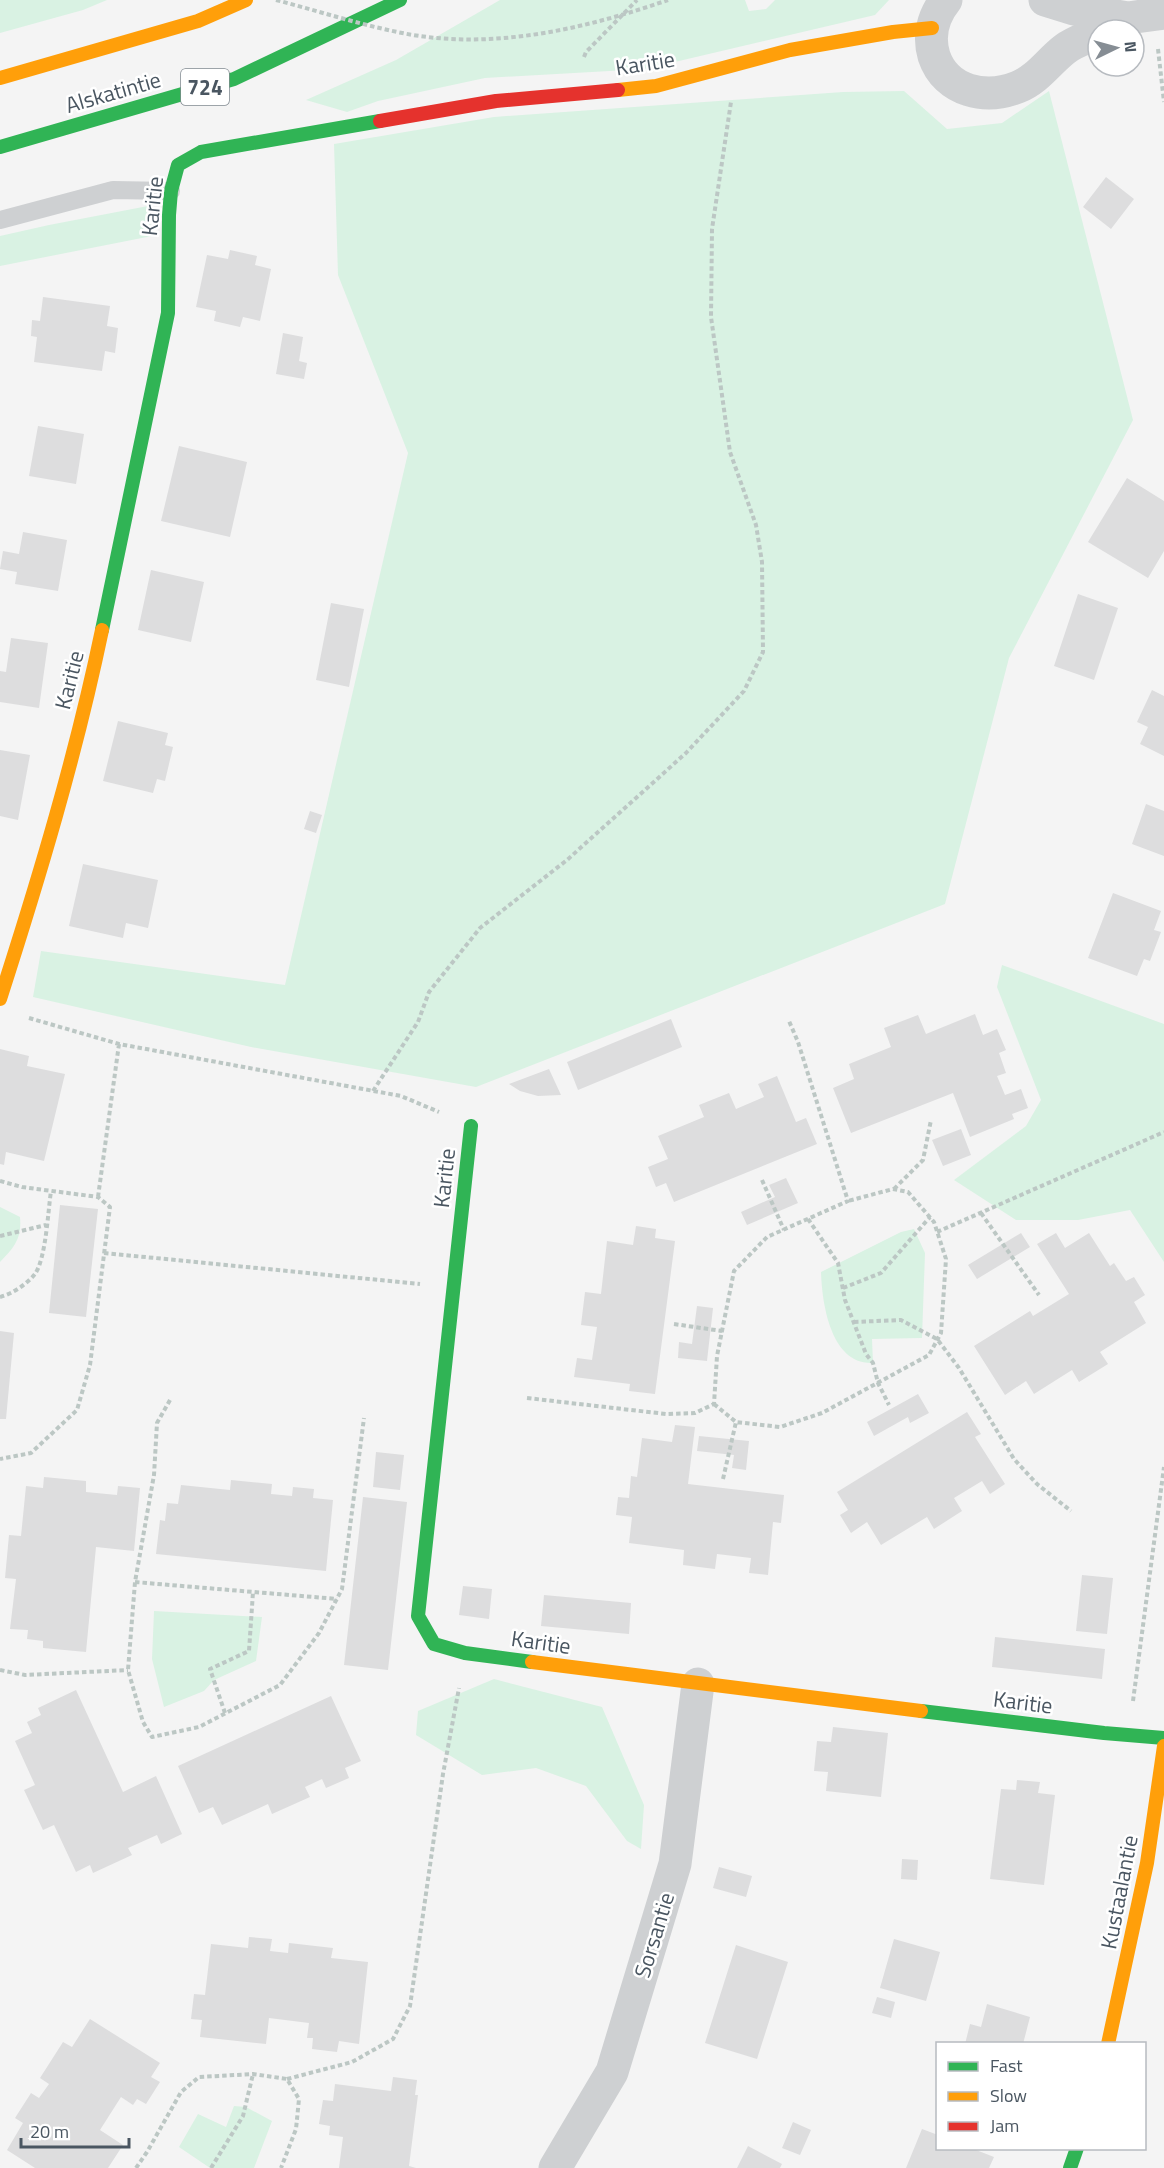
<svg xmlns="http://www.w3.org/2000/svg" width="1164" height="2168" viewBox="0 0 1164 2168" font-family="'Titillium Web',sans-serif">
  <rect width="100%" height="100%" fill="#f4f4f4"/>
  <path fill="#d9f2e3" d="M 0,0 L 107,0 L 83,10 L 0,33 Z
    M 500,0 L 745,0 L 749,11 L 766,9 L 775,0 L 889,0 L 875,15 L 645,69 L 485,78 L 378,101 L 347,112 L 306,100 L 396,60 Z
    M 904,91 L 947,129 L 1002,123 L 1049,91 L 1133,420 L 1009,658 L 945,904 L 476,1087 L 251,1047 L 33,997 L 41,951 L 285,985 L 408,453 L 338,275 L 334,144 L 494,117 L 843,92 Z
    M 148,206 L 152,236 L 0,266 L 0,236 L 49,225 Z
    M 1002,965 L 1164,1024 L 1164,1262 L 1130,1210 L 1078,1220 L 1016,1220 L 954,1180 L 1026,1126 L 1041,1100 L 997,987 Z
    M 0,1207 L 20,1217 C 22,1238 15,1247 0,1262 Z
    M 914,1229 L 925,1253 L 922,1338 L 872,1339 L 873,1363 C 831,1365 822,1304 821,1272 L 901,1232 Z
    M 154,1611 L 262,1617 L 256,1661 L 214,1680 L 204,1691 L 164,1707 L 152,1659 Z
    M 494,1679 L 602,1707 L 644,1805 L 641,1849 L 627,1841 L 586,1786 L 536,1768 L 482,1775 L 416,1735 L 418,1711 Z
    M 234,2106 L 246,2107 L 272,2121 L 254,2168 L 210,2168 L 179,2147 L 198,2114 L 226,2127 Z"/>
  <path fill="#ddddde" d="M 1106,177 L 1134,199 L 1111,229 L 1083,207 Z
    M 230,250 L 257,256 L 255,265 L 271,269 L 260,321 L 243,317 L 240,327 L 214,321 L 216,311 L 196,307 L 207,255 L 228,259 Z
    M 43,297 L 110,306 L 107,326 L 118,328 L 115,353 L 105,351 L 102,371 L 34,362 L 37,337 L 31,336 L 32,320 L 40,321 Z
    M 283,333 L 303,337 L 299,361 L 307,363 L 304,379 L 276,374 Z
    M 38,426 L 84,434 L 76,484 L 29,476 Z
    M 179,446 L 247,462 L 230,537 L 161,521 Z
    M 1127,478 L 1164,501 L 1164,551 L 1148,578 L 1088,542 Z
    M 23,532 L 67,540 L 58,591 L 15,584 L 17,572 L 0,569 L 3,551 L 19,554 Z
    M 151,570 L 204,582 L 191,642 L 138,630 Z
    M 1078,594 L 1118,608 L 1094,680 L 1054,666 Z
    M 331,603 L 364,609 L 349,687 L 316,680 Z
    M 11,638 L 48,643 L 39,708 L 0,702 L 0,671 L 6,672 Z
    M 1152,690 L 1164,696 L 1164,756 L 1140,744 L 1148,727 L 1137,722 Z
    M 118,721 L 168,733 L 165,745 L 173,747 L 165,781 L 157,779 L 153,793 L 103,781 Z
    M 0,750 L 30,755 L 18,820 L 0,816 Z
    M 1146,804 L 1164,811 L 1164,856 L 1132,844 Z
    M 310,811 L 322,815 L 316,833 L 304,829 Z
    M 83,864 L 158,880 L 148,928 L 126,923 L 123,938 L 69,926 Z
    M 1113,893 L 1161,911 L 1154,930 L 1161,932 L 1150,961 L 1144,959 L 1137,976 L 1088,958 Z
    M 975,1014 L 983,1035 L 997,1029 L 1006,1050 L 999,1053 L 1006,1073 L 997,1076 L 1005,1095 L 1021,1089 L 1028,1108 L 1012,1114 L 1014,1119 L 970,1137 L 953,1093 L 851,1133 L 833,1088 L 854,1079 L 849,1064 L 891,1047 L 884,1028 L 918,1015 L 926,1034 Z
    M 671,1019 L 682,1047 L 578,1090 L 567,1062 Z
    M 0,1049 L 29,1056 L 27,1066 L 65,1074 L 44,1161 L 6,1152 L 4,1165 L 0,1164 Z
    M 549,1069 L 561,1095 L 538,1096 L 520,1091 L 509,1084 Z
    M 777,1076 L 796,1122 L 806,1118 L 817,1144 L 674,1202 L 666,1183 L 656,1187 L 648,1167 L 668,1159 L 658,1136 L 704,1117 L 699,1105 L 729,1093 L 736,1109 L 764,1097 L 758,1084 Z
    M 961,1129 L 971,1155 L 943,1166 L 932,1140 Z
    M 786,1178 L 798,1203 L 747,1225 L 741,1212 L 775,1197 L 769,1185 Z
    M 60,1205 L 98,1209 L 86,1317 L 49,1313 Z
    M 636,1226 L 656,1229 L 655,1238 L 675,1241 L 655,1394 L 629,1391 L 630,1384 L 574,1377 L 577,1358 L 592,1360 L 597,1327 L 581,1325 L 585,1292 L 601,1294 L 607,1241 L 633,1245 Z
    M 1021,1233 L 1030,1247 L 977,1279 L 968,1265 Z
    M 1056,1233 L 1065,1248 L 1089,1233 L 1110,1266 L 1114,1263 L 1126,1281 L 1134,1277 L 1145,1295 L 1134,1302 L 1146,1323 L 1100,1352 L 1108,1364 L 1079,1382 L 1072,1370 L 1034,1394 L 1026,1381 L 1005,1395 L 974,1346 L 1030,1311 L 1033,1316 L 1069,1294 L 1037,1244 Z
    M 697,1306 L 713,1308 L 707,1361 L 678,1358 L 679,1342 L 692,1344 Z
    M 0,1331 L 14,1333 L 6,1419 L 0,1419 Z
    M 918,1394 L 929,1413 L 910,1423 L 908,1417 L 874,1436 L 867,1422 Z
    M 967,1412 L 981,1434 L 975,1437 L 1005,1484 L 990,1494 L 982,1481 L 954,1498 L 962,1511 L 934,1529 L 927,1517 L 881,1545 L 867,1522 L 851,1533 L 840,1515 L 848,1510 L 837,1492 Z
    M 675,1425 L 695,1427 L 688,1484 L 784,1495 L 781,1523 L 773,1522 L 768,1575 L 749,1573 L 751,1558 L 717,1554 L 715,1569 L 683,1565 L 684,1550 L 629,1543 L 632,1517 L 616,1515 L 618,1497 L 629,1498 L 631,1476 L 637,1477 L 642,1438 L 672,1442 Z
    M 699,1436 L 749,1441 L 746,1470 L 732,1468 L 734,1455 L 697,1451 Z
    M 376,1452 L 404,1455 L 400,1490 L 373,1487 Z
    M 44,1477 L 86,1481 L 86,1492 L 117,1495 L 118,1486 L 140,1488 L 134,1551 L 96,1547 L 86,1652 L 43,1648 L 43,1641 L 27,1639 L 28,1630 L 10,1629 L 16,1579 L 5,1578 L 9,1535 L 21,1536 L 26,1486 L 43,1488 Z
    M 231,1480 L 272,1484 L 271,1494 L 292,1496 L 293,1487 L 314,1489 L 313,1498 L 333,1500 L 326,1571 L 156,1554 L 160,1520 L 165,1521 L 167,1503 L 178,1504 L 181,1485 L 230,1490 Z
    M 363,1497 L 407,1502 L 388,1670 L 344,1665 Z
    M 1082,1575 L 1113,1578 L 1107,1634 L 1076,1631 Z
    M 463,1586 L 492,1589 L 489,1619 L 459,1615 Z
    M 544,1595 L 631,1603 L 629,1634 L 541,1626 Z
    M 995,1637 L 1105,1649 L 1102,1679 L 992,1667 Z
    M 76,1690 L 123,1792 L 156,1776 L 182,1834 L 161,1844 L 157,1835 L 128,1848 L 132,1855 L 93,1873 L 90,1865 L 76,1872 L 54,1825 L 43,1830 L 24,1790 L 35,1785 L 15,1741 L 32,1733 L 27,1722 L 41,1715 L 38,1708 Z
    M 331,1696 L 361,1761 L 345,1768 L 349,1778 L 326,1788 L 322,1779 L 305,1787 L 310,1797 L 272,1814 L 268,1804 L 222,1825 L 213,1807 L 199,1813 L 178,1766 Z
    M 833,1727 L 888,1733 L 881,1797 L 826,1791 L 828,1772 L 814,1771 L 817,1741 L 831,1742 Z
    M 1017,1780 L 1040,1782 L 1038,1793 L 1055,1795 L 1044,1885 L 990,1879 L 1001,1789 L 1016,1790 Z
    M 902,1859 L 918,1860 L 917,1880 L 901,1879 Z
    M 719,1867 L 752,1876 L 746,1897 L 713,1888 Z
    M 249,1937 L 272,1939 L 270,1951 L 288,1953 L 289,1943 L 333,1948 L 331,1958 L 368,1962 L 359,2044 L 339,2041 L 337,2052 L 312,2049 L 313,2038 L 307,2038 L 309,2023 L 269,2018 L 266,2044 L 200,2037 L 202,2020 L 191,2019 L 194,1994 L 205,1995 L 211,1944 L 248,1948 Z
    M 894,1939 L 940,1952 L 926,2001 L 880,1988 Z
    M 736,1945 L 788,1962 L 757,2059 L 705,2043 Z
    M 877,1997 L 895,2002 L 891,2018 L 872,2013 Z
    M 987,2004 L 1030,2017 L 1023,2044 L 965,2044 L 970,2024 L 981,2027 Z
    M 90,2019 L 160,2063 L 151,2077 L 160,2082 L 146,2104 L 137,2099 L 133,2105 L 121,2097 L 100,2130 L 123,2145 L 108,2168 L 35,2168 L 7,2150 L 23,2123 L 15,2118 L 31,2093 L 39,2098 L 49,2084 L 40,2078 L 63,2042 L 72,2047 Z
    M 393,2077 L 417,2080 L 415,2095 L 418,2095 L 409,2166 L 416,2168 L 339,2168 L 343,2137 L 329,2135 L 330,2126 L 319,2124 L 323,2100 L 333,2101 L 335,2084 L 391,2091 Z
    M 793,2122 L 811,2130 L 800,2155 L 782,2148 Z
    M 922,2129 L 938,2135 L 938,2148 L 971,2148 L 994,2157 L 989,2168 L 906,2168 Z
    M 748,2146 L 782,2164 L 780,2168 L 737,2168 Z"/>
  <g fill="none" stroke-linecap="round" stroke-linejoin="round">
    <path stroke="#bcc7c4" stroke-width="4" stroke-dasharray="4.5 3" stroke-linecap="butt" d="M 1158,49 L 1164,102
      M 584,57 L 586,52 L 637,0
      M 29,1018 L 119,1044 L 401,1096 L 439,1112
      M 373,1091 L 418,1022 L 429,992 L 480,928 L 567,860 L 686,753 L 744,691 L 763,652 L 762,562 L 756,525 L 730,452 L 711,317 L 712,229 L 731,102
      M 762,1180 L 784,1230
      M 0,1181 L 22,1187 L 98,1197 L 110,1207 L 90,1365 L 77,1410 L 31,1453 L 0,1459
      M 894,1189 L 923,1160 L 931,1120
      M 98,1197 L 119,1044
      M 981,1213 L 1039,1295
      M 808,1219 L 838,1263 L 845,1300 L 866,1354 L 873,1363 L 878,1383 L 889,1405
      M 937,1232 L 1164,1132
      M 0,1236 L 46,1225
      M 104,1253 L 420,1284
      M 843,1288 L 881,1273 L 930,1217
      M 0,1297 C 12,1294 27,1284 35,1274 C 46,1258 48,1211 51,1191
      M 854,1322 L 901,1320 L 937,1339 L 959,1368 L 1014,1459 L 1037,1484 L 1071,1511
      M 674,1324 L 722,1331
      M 527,1398 L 666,1414 L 695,1413 L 714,1404 L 717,1356 L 734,1271 L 767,1237 L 848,1201 L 798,1042 L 789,1021
      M 170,1400 L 157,1423 L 154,1475 L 135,1582 L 128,1670 L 143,1722 L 152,1737 L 199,1727 L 280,1685 L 319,1633 L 342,1589 L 364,1418
      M 714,1404 L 736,1422 L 780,1427 L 822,1413 L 929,1355 L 941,1333 L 946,1259 L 934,1222 L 908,1192 L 893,1189 L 848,1201
      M 723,1479 L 736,1422
      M 135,1582 L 337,1599
      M 0,1670 L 25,1675 L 128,1670
      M 1133,1701 L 1164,1467
      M 225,1713 L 210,1669 L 249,1651 L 253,1592
      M 287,2079 L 352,2062 L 393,2039 L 410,2006 L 443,1774 L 459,1688
      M 136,2168 L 147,2152 L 181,2092 L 199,2077 L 253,2074 L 287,2079 L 299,2099 L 296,2129 L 281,2168
      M 211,2168 L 243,2116 L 253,2074"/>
    <path stroke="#ced0d2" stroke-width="18" d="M 0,220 L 113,190 L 171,191"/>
    <path stroke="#ced0d2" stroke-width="33" d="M 946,0 C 933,16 928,36 934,56 C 946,92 986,100 1018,87 C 1038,79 1049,61 1065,49 C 1074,42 1087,38 1098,33
      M 1045,0 L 1074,9 L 1128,18
      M 1108,28 L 1128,18 L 1164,13
      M 555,2168 L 612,2072 L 675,1864 L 698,1684"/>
    <path stroke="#30b455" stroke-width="14" d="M 0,147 L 234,79 L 400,0
      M 102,630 L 168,313 L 169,215 L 171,191 L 178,165 L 201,152 L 380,121
      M 471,1126 L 418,1616 L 434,1644 L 465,1653 L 532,1662
      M 921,1711 L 1104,1733 L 1164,1738
      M 1070,2168 L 1077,2148"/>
    <path stroke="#ff9f0a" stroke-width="14" d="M 0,78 L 198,21 L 246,0
      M 618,90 L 656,86 L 790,50 L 893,32 L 932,28
      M 0,999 C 39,878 76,755 102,630
      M 532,1662 L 921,1711
      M 1108,2044 L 1147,1863 L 1164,1746"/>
    <path stroke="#e5322d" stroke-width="14" d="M 380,121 L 496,101 L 618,90"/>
    <path stroke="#bcc7c4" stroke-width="4" stroke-dasharray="4.5 3" stroke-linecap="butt" d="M 276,0 C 322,12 367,27 413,35 C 499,49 587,28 668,0"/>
  </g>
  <g text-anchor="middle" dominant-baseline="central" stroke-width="5" stroke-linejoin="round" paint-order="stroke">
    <rect fill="#fff" stroke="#808990" stroke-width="1.5" x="181" y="69" width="48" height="36" rx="4.5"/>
    <g font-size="21" font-weight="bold" fill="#4a5661">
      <text x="205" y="87">724</text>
    </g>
    <g font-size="22" fill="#4a5661" stroke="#fff">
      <text transform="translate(645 63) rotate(-9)">Karitie</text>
      <text transform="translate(113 92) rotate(-16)">Alskatintie</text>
      <text transform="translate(152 206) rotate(-84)">Karitie</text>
      <text transform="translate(69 680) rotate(-76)">Karitie</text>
      <text transform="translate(444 1178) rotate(-84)">Karitie</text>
      <text transform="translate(541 1642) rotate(8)">Karitie</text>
      <text transform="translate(1023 1702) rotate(7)">Karitie</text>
      <text transform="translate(1119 1892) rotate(-79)">Kustaalantie</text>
      <text transform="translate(654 1935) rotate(-73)">Sorsantie</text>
    </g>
  </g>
  <rect x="936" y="2042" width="210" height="108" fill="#ffffff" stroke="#b7bbc0" stroke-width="1.5"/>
  <rect x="948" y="2062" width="30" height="9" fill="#30b455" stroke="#b7bbc0" stroke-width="1.5"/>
  <text x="990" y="2072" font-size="18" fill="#4a5661">Fast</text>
  <rect x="948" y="2092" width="30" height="9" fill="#ff9f0a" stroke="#b7bbc0" stroke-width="1.5"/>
  <text x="990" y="2102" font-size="18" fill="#4a5661">Slow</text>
  <rect x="948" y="2122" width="30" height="9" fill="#e5322d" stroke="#b7bbc0" stroke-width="1.5"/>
  <text x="990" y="2132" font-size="18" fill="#4a5661">Jam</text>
  <g transform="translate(1116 48) rotate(85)"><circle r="28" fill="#ffffff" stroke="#b7bbc0" stroke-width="1.5"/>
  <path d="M0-4.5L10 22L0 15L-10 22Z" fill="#868d94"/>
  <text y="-9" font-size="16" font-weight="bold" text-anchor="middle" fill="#4a5661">N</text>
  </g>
  <path d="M21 2138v9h108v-9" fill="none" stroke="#4a5661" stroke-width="3"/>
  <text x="30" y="2138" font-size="18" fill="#4a5661" stroke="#ffffff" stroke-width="4.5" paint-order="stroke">20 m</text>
</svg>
